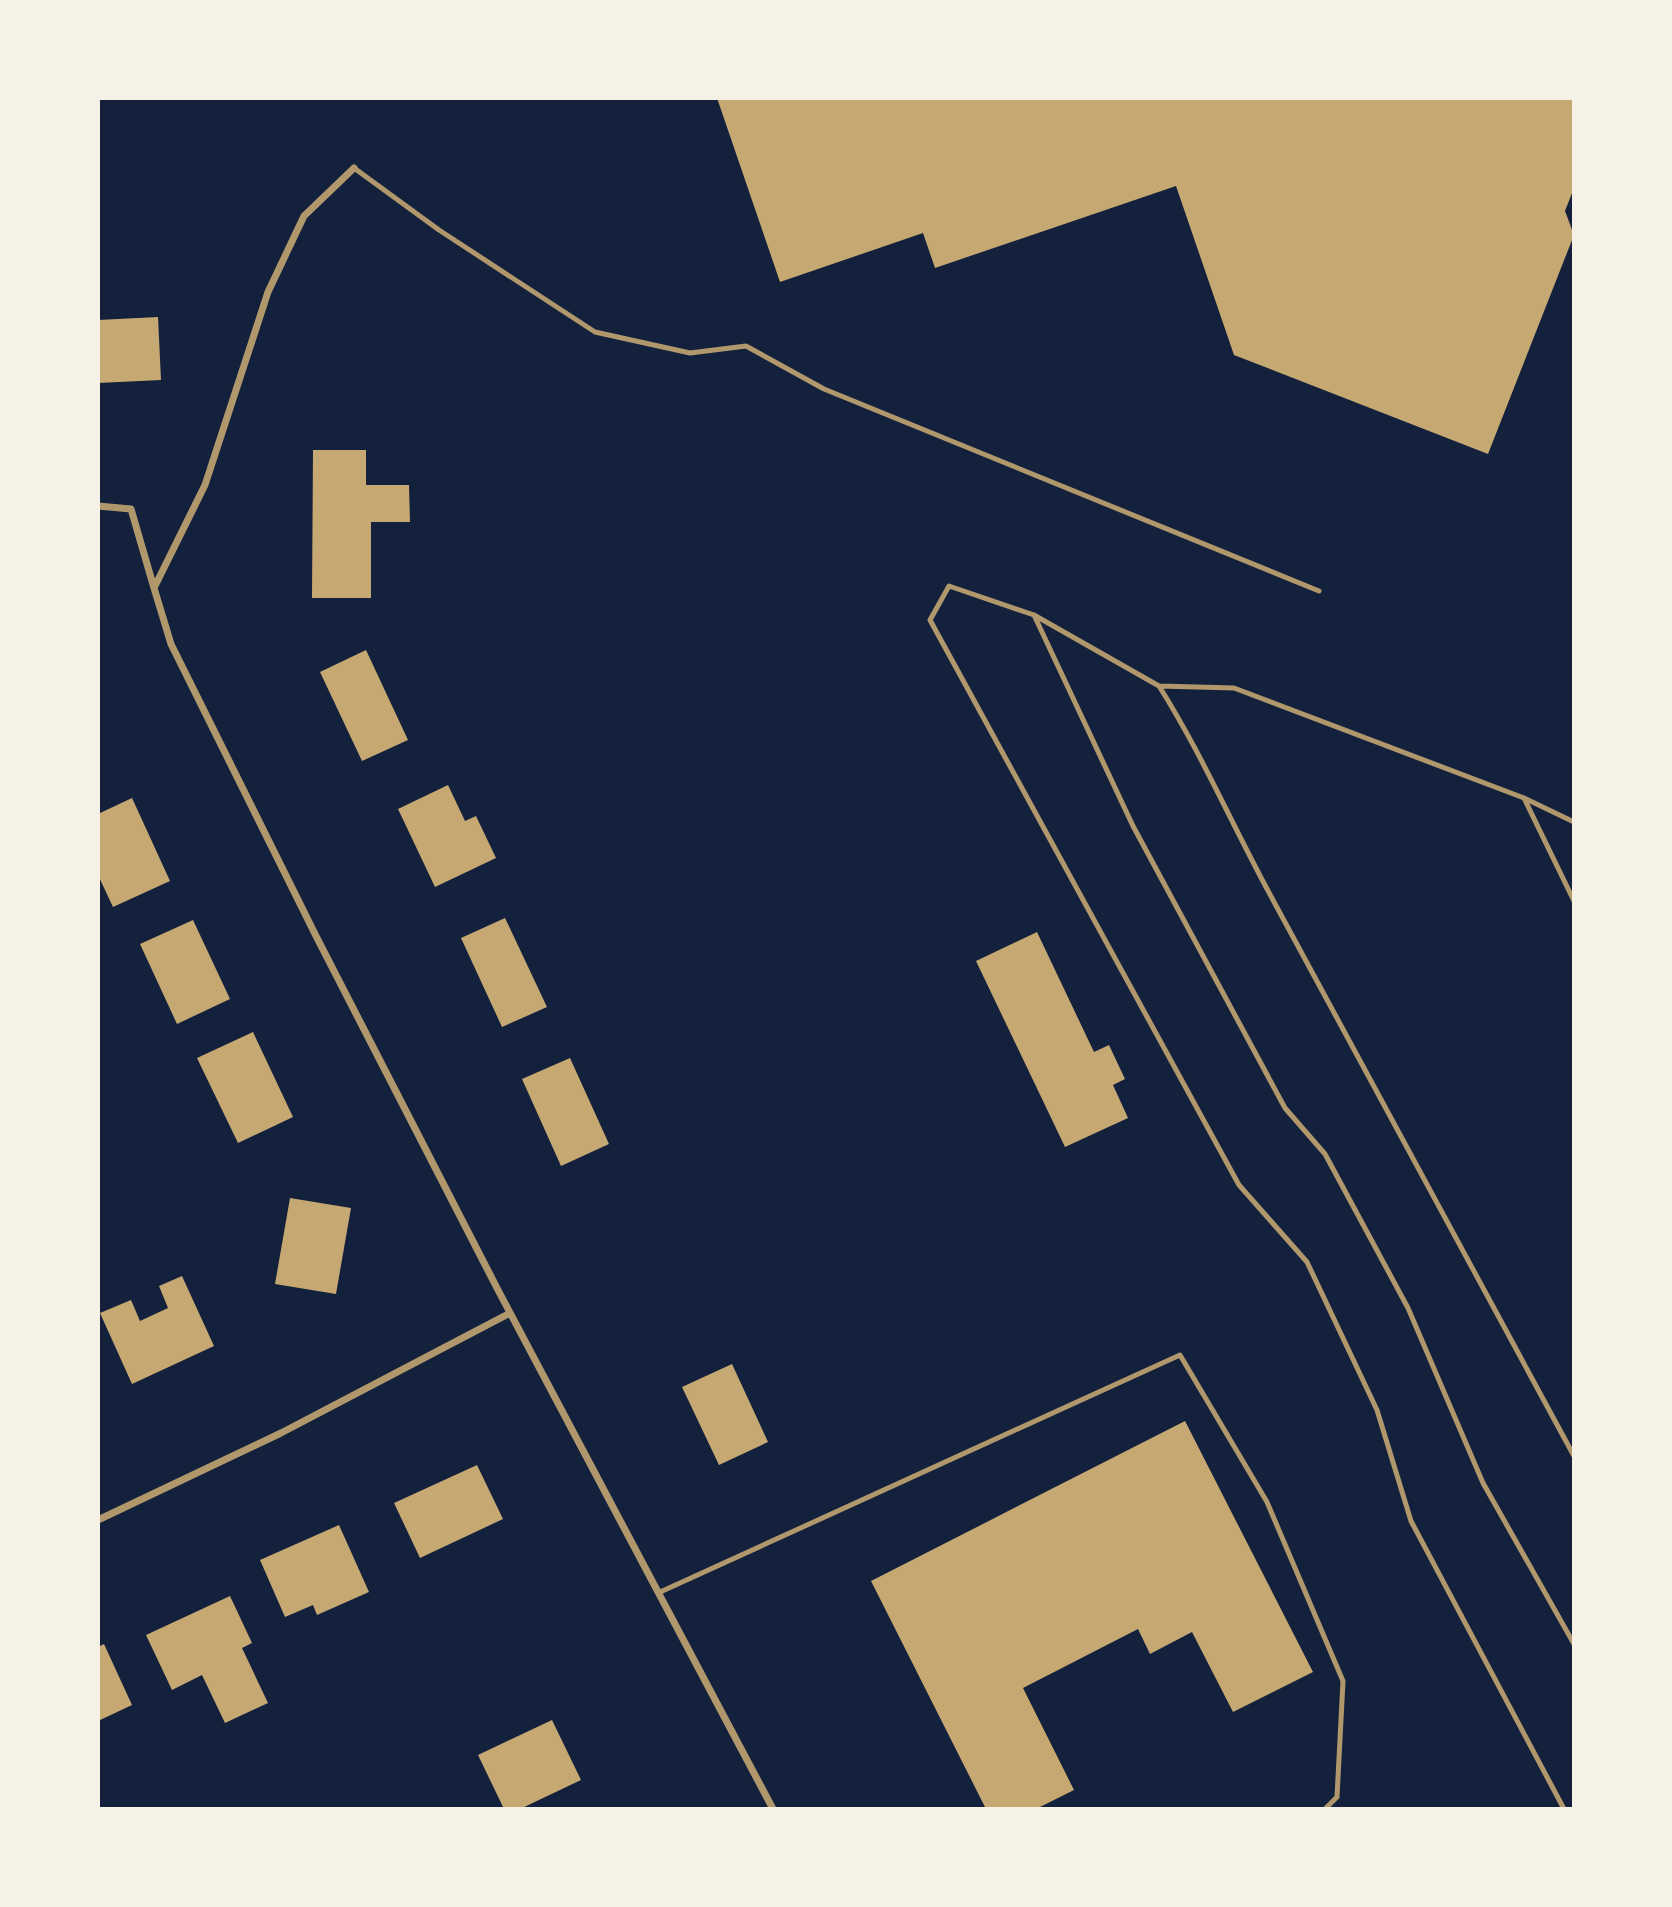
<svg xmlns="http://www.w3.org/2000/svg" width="1672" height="1907" viewBox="0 0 1672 1907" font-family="Quicksand,sans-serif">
  <rect width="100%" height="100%" fill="#14213d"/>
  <path fill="#c6a872" d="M 717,98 L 1574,98 L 1574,188 L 1565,211 L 1574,235 L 1488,454 L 1234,355 L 1176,186 L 935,268 L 923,233 L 780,282 Z
    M 158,317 L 161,380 L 98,383 L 98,320 Z
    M 313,450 L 366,450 L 366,485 L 409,485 L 410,522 L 371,522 L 371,598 L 312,598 Z
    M 366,650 L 408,740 L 362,761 L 320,672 Z
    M 448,785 L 465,821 L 476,816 L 496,858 L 435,887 L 398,809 Z
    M 132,798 L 170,881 L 113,907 L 98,875 L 98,814 Z
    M 505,918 L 547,1007 L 502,1027 L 461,938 Z
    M 193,920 L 230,999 L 177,1024 L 140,944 Z
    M 1037,932 L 1094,1052 L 1109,1045 L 1125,1079 L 1113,1085 L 1128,1118 L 1065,1147 L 976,961 Z
    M 253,1032 L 293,1117 L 238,1143 L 197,1058 Z
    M 570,1058 L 609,1144 L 561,1166 L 522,1079 Z
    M 290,1198 L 351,1208 L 336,1294 L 275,1284 Z
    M 182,1276 L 214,1346 L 132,1384 L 100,1313 L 131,1300 L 140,1321 L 168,1308 L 159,1286 Z
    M 732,1364 L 768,1442 L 719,1465 L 682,1387 Z
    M 1185,1421 L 1313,1672 L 1233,1712 L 1192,1632 L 1150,1654 L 1138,1629 L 1023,1688 L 1074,1790 L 1036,1809 L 986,1809 L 871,1581 Z
    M 477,1465 L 503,1519 L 420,1558 L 394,1503 Z
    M 339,1525 L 369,1592 L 317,1615 L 313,1605 L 285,1617 L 260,1560 Z
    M 230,1596 L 252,1643 L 242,1648 L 268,1703 L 225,1723 L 202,1675 L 172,1690 L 146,1635 Z
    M 104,1644 L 132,1705 L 98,1721 L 98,1647 Z
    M 552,1720 L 581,1780 L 520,1809 L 504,1809 L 478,1755 Z"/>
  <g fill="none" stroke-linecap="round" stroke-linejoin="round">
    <path stroke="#b1986c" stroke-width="5" d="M 354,168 L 439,230 L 595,332 L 690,353 L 746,346 L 824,389 L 1319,591
      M 1034,615 L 1133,826 L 1285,1108 L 1325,1154 L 1408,1308 L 1483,1483 L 1574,1644
      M 1159,686 C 1200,751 1230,820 1266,887 C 1369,1077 1473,1266 1574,1456
      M 1524,798 L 1574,901
      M 658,1593 L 1180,1355 L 1267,1502 L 1343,1681 L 1337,1797 L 1325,1809
      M 1564,1809 L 1411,1521 L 1377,1410 L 1307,1262 L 1239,1185 L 930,620 L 949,586 L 1034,615 L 1159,686 L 1234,688 L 1524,798 L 1574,822"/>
    <path stroke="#b1986c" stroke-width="7" d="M 354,168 L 304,216 L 268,292 L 205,485 L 154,588 L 171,644 L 316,936 L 498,1290 L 773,1809
      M 98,506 L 131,509 L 154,588
      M 98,1520 L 281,1433 L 510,1313"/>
  </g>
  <rect width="1672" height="1907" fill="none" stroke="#f6f1e7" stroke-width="200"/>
</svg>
